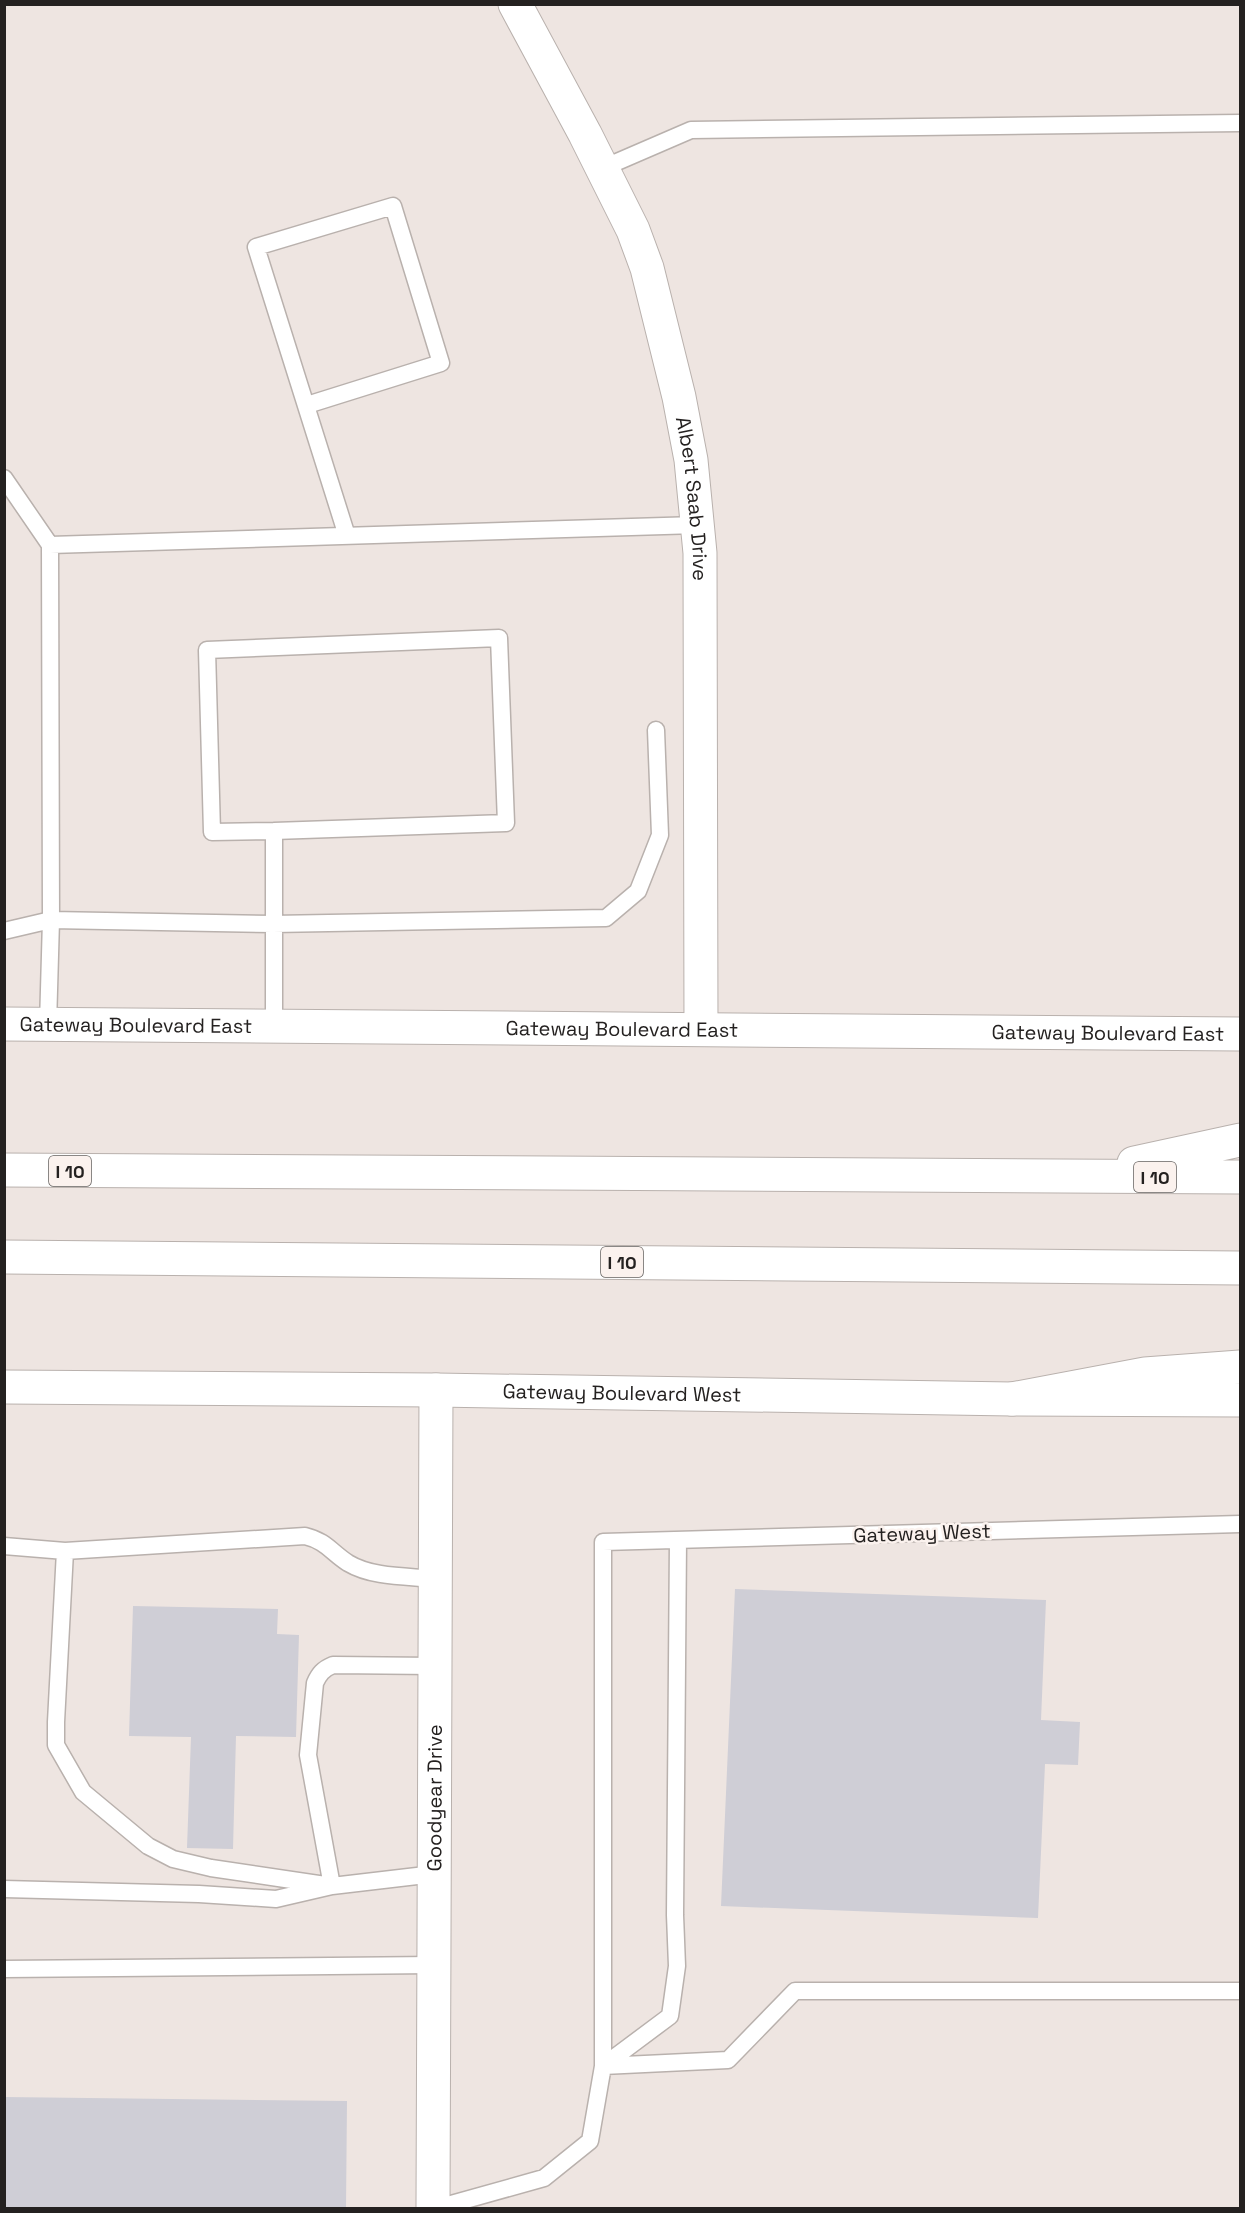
<svg xmlns="http://www.w3.org/2000/svg" width="1245" height="2213" viewBox="0 0 1245 2213" font-family="'Space Grotesk',sans-serif">
  <rect width="100%" height="100%" fill="#eee5e1"/>
  <path fill="#cfced6" d="M 735,1589 L 1046,1600 L 1041,1720 L 1080,1722 L 1078,1765 L 1045,1764 L 1038,1918 L 721,1906 Z
    M 133,1606 L 278,1609 L 277,1634 L 299,1635 L 296,1737 L 236,1736 L 233,1849 L 187,1848 L 191,1737 L 129,1736 Z
    M 4,2097 L 347,2101 L 346,2208 L 4,2208 Z"/>
  <g fill="none" stroke-linecap="round" stroke-linejoin="round">
    <g stroke="#b9b1ad" stroke-width="19">
      <path id="service" d="M 603,168 L 691,130 L 1240,123
        M 307,405 L 441,363 L 393,206 L 256,247 L 347,536
        M 4,478 L 50,545
        M 4,931 L 51,920 L 273,924 L 606,918 L 638,891 L 660,835 L 656,730
        M 48,1025 L 51,920 L 50,545 L 697,525
        M 274,1026 L 274,831 L 212,832 L 207,650 L 499,638 L 506,823 L 274,831
        M 4,1546 L 65,1551
        M 332,1886 L 211,1868 L 173,1859 L 148,1846 L 83,1792 L 56,1745 L 56,1722 L 65,1551 L 305,1536 C 326,1541 331,1552 348,1563 C 373,1578 408,1576 436,1579
        M 332,1886 L 308,1755 L 315,1683 C 319,1674 323,1669 333,1665 L 435,1666
        M 4,1889 L 199,1894 L 276,1899 L 332,1886 L 434,1874
        M 4,1969 L 434,1965
        M 603,2066 L 728,2060 L 795,1991 L 1240,1991
        M 603,2066 L 670,2016 L 677,1966 L 675,1915 L 678,1540
        M 437,2208 L 544,2178 L 590,2141 L 603,2066 L 603,1542 L 1240,1524"/>
    </g>
    <g stroke="#b9b1ad" stroke-width="35">
      <g id="minor">
        <path id="s1" d="M 515,4 L 585,134 L 633,230 L 647,268 L 679,397 L 691,460 L 700,553 L 701,1029"/>
      </g>
    </g>
    <g stroke="#b9b1ad" stroke-width="35">
      <g id="tertiary">
        <path id="s2" d="M 433,2208 L 436,1390"/>
      </g>
    </g>
    <g stroke="#b9b1ad" stroke-width="35">
      <g id="secondary">
        <path id="s3" d="M 4,1024 L 1240,1034"/>
        <path id="s4" d="M 4,1387 L 436,1390 L 1012,1399 L 1240,1400"/>
      </g>
    </g>
    <g stroke="#b9b1ad" stroke-width="35">
      <path id="motorway" d="M 1134,1163 L 1240,1140
        M 4,1170 L 1240,1177
        M 4,1257 L 1240,1268
        M 1012,1399 L 1145,1374 L 1240,1367"/>
    </g>
    <use href="#service" stroke="#fff" stroke-width="16"/>
    <use href="#minor" stroke="#fff" stroke-width="33"/>
    <use href="#tertiary" stroke="#fff" stroke-width="33"/>
    <use href="#secondary" stroke="#fff" stroke-width="33"/>
    <use href="#motorway" stroke="#fff" stroke-width="33"/>
  </g>
  <g text-anchor="middle" dominant-baseline="central" stroke-width="5" stroke-linejoin="round" paint-order="stroke">
    <g fill="#fbf2ee" stroke="#64605e" stroke-width="1.5">
      <rect x="49" y="1156" width="42" height="30" rx="4.5"/>
      <rect x="1134" y="1162" width="42" height="30" rx="4.5"/>
      <rect x="601" y="1247" width="42" height="30" rx="4.5"/>
    </g>
    <g font-size="18" font-weight="bold" fill="#242120">
      <text x="70" y="1171">I 10</text>
      <text x="1155" y="1177">I 10</text>
      <text x="622" y="1262">I 10</text>
    </g>
    <g font-size="20" fill="#242120" stroke="#fbf2ee">
      <text stroke="none"><textPath href="#s1" startOffset="531">Albert Saab Drive</textPath></text>
      <text stroke="none"><textPath href="#s3" startOffset="132">Gateway Boulevard East</textPath></text>
      <text stroke="none"><textPath href="#s3" startOffset="618">Gateway Boulevard East</textPath></text>
      <text stroke="none"><textPath href="#s3" startOffset="1104">Gateway Boulevard East</textPath></text>
      <text stroke="none"><textPath href="#s4" startOffset="618">Gateway Boulevard West</textPath></text>
      <text transform="translate(922 1533) rotate(-2)">Gateway West</text>
      <text stroke="none"><textPath href="#s2" startOffset="410">Goodyear Drive</textPath></text>
    </g>
  </g>
  <rect width="1245" height="2213" fill="none" stroke="#242120" stroke-width="12"/>
</svg>
